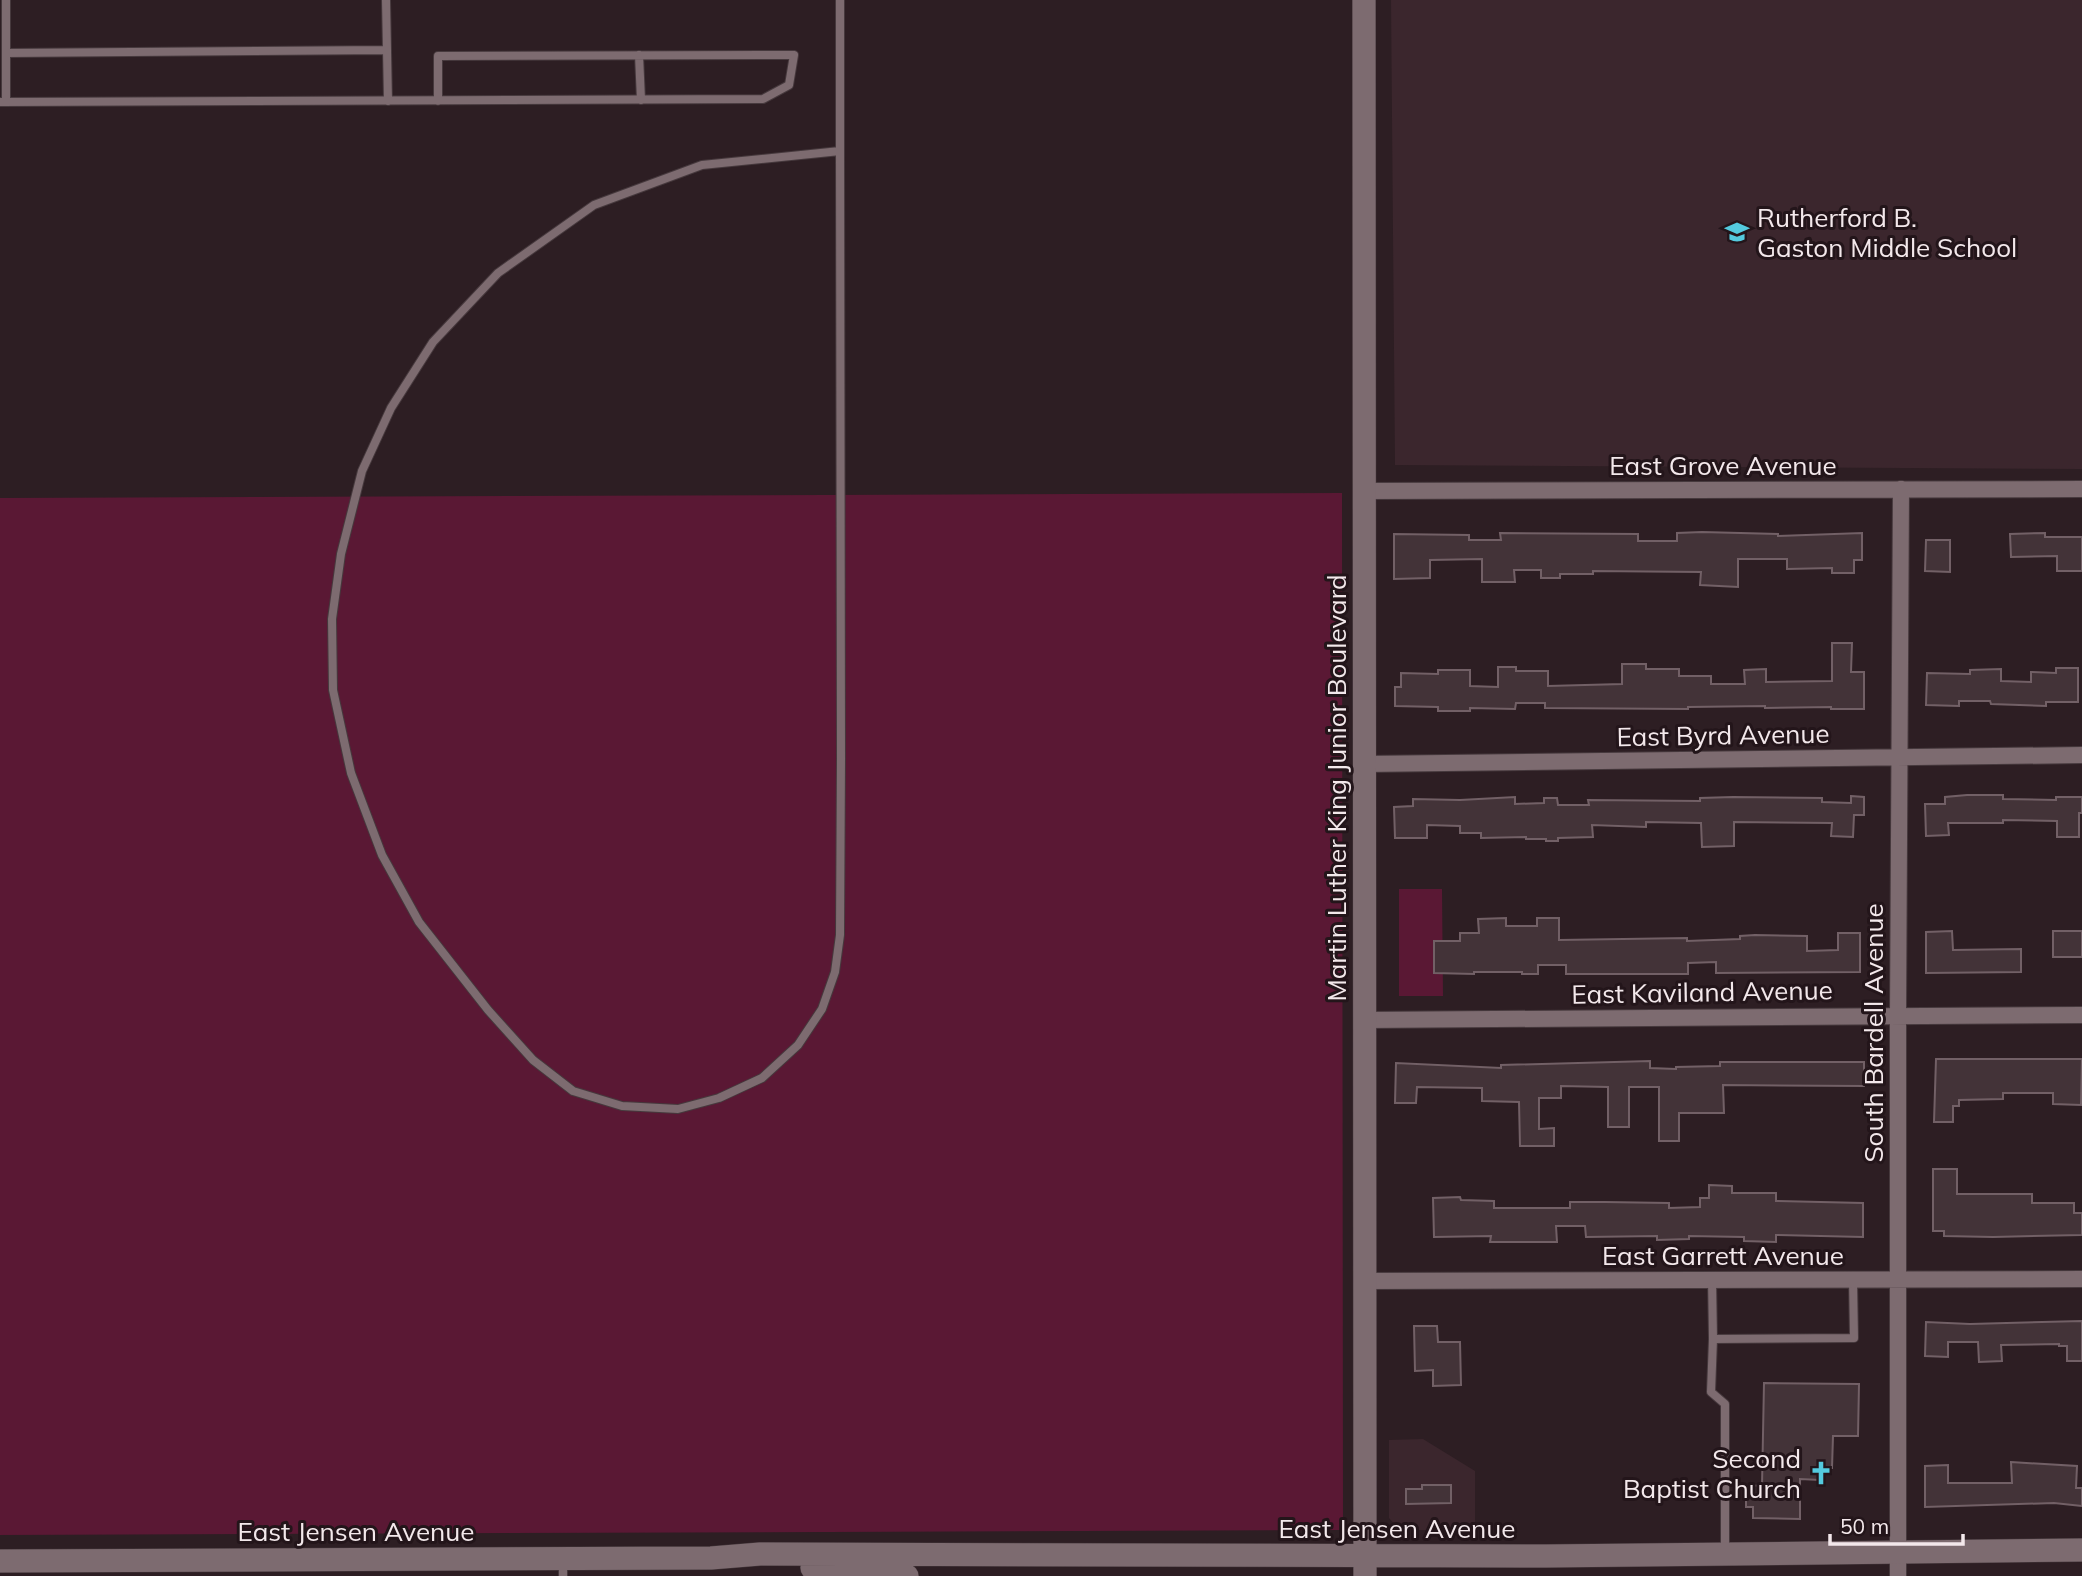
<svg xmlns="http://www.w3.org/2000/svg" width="2082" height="1576" viewBox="0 0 2082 1576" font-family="Mulish,sans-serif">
  <rect width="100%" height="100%" fill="#2d1e23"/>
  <path fill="#3b262d" d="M 1391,0 L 2082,0 L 2082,469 L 1395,465 Z
    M 1423,1439 L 1475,1471 L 1475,1530 L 1406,1530 L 1395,1525 L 1389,1518 L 1389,1440 Z"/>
  <path fill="#5a1834" d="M 1342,493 L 1343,1530 L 0,1535 L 0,498 Z
    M 1399,889 L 1442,889 L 1443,996 L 1399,996 Z"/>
  <path fill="#433338" stroke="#726066" stroke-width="2" d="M 1702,532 L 1778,534 L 1778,536 L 1862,533 L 1862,560 L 1854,560 L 1854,573 L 1832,573 L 1832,568 L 1787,569 L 1787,559 L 1738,559 L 1738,587 L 1700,585 L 1701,572 L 1593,571 L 1593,574 L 1560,574 L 1560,578 L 1541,578 L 1541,570 L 1514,570 L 1515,582 L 1482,582 L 1482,559 L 1430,560 L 1430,578 L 1394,579 L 1394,534 L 1469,535 L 1469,540 L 1501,540 L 1500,533 L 1638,534 L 1638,541 L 1677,541 L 1677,533 Z
    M 2045,533 L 2045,537 L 2082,537 L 2082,571 L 2057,571 L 2057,556 L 2011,557 L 2010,534 Z
    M 1926,540 L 1950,540 L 1950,572 L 1925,571 Z
    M 1832,643 L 1852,643 L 1851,672 L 1864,672 L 1864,709 L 1831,709 L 1831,707 L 1765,708 L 1765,706 L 1688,707 L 1688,709 L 1545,708 L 1545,703 L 1516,703 L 1515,709 L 1470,708 L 1470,711 L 1438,711 L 1438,707 L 1395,706 L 1395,687 L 1401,687 L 1401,673 L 1438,674 L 1438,670 L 1470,670 L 1470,686 L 1498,687 L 1498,667 L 1516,667 L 1516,671 L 1548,671 L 1548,686 L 1622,684 L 1622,664 L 1646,664 L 1646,669 L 1679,669 L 1679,676 L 1711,676 L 1711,684 L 1745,684 L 1744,670 L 1766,669 L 1766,682 L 1832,681 Z
    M 2056,668 L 2078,668 L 2078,702 L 2046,702 L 2046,706 L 1991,704 L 1990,701 L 1959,701 L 1959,706 L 1926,705 L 1927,673 L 1970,674 L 1970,670 L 2001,669 L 2001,681 L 2031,682 L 2031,672 L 2056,673 Z
    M 1967,795 L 2003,795 L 2003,799 L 2056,800 L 2056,797 L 2082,797 L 2082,813 L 2079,813 L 2079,837 L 2057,837 L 2057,821 L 2003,820 L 2003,823 L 1948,823 L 1949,835 L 1926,836 L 1925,804 L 1945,804 L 1945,797 Z
    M 1851,796 L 1864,797 L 1864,815 L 1854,815 L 1853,837 L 1831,836 L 1832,823 L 1734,822 L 1734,846 L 1702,847 L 1701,823 L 1646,822 L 1646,827 L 1592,825 L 1593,837 L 1558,838 L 1558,841 L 1546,841 L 1546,839 L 1526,839 L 1526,837 L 1481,838 L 1481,833 L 1460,833 L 1460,826 L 1427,825 L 1427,838 L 1395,838 L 1394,807 L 1413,806 L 1413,799 L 1460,800 L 1515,797 L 1515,804 L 1544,803 L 1544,798 L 1557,798 L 1558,805 L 1589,805 L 1588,800 L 1700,801 L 1700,798 L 1733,797 L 1822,798 L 1822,802 L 1851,803 Z
    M 1506,918 L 1506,926 L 1537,926 L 1537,918 L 1559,918 L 1559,940 L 1687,938 L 1687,941 L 1740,939 L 1740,936 L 1755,935 L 1807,936 L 1807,951 L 1838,950 L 1838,933 L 1860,933 L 1860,972 L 1716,973 L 1716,962 L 1688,963 L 1688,974 L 1566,974 L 1566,965 L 1538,965 L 1538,974 L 1522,974 L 1522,972 L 1474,972 L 1474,974 L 1434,973 L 1434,941 L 1460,941 L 1460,933 L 1479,933 L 1478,919 Z
    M 1952,931 L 1953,950 L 2021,949 L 2021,972 L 1926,973 L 1926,932 Z
    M 2053,931 L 2082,931 L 2082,957 L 2053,957 Z
    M 1936,1059 L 2082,1059 L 2081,1105 L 2053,1104 L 2053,1093 L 2003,1093 L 2003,1099 L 1959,1100 L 1959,1106 L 1953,1106 L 1953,1122 L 1934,1122 Z
    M 1650,1061 L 1650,1068 L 1676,1069 L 1676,1067 L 1720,1066 L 1720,1062 L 1864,1062 L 1864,1086 L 1723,1085 L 1724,1113 L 1679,1113 L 1679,1141 L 1659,1141 L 1659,1087 L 1629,1087 L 1629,1127 L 1608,1127 L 1608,1087 L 1561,1086 L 1561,1098 L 1539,1098 L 1539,1129 L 1554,1128 L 1554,1146 L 1520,1146 L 1519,1102 L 1482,1101 L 1482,1088 L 1417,1087 L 1416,1103 L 1395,1103 L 1396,1063 L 1501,1068 L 1501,1065 Z
    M 1933,1169 L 1957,1169 L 1957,1194 L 2032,1194 L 2032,1203 L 2074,1203 L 2074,1213 L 2082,1213 L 2082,1235 L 1993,1237 L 1944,1236 L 1944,1231 L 1933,1231 Z
    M 1709,1185 L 1732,1186 L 1732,1193 L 1776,1193 L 1776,1201 L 1863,1203 L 1863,1237 L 1776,1235 L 1776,1242 L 1744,1241 L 1744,1237 L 1689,1236 L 1689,1239 L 1657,1240 L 1657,1236 L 1586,1237 L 1585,1226 L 1556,1226 L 1557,1242 L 1490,1242 L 1491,1236 L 1434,1237 L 1433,1198 L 1460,1197 L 1461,1200 L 1494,1201 L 1494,1208 L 1570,1208 L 1570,1202 L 1605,1202 L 1669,1203 L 1669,1208 L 1700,1207 L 1700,1198 L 1709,1198 Z
    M 2082,1321 L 2082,1361 L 2067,1361 L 2067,1346 L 2059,1346 L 2059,1344 L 2001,1345 L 2002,1361 L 1979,1362 L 1978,1342 L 1948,1342 L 1948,1357 L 1925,1356 L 1926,1322 L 1970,1324 Z
    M 1414,1326 L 1437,1326 L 1438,1342 L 1460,1342 L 1461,1385 L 1433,1386 L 1433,1370 L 1415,1371 Z
    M 1764,1383 L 1859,1384 L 1858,1436 L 1833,1436 L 1832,1468 L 1820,1468 L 1820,1480 L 1800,1479 L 1800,1519 L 1753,1518 L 1753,1507 L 1746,1507 L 1746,1485 L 1762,1486 Z
    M 2011,1462 L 2077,1466 L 2076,1488 L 2082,1488 L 2082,1506 L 2054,1503 L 1925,1507 L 1925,1466 L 1948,1465 L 1948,1483 L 2012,1483 Z
    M 1422,1485 L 1451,1485 L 1451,1503 L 1406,1504 L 1406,1489 L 1422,1489 Z"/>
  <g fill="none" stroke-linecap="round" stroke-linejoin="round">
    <g stroke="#46393d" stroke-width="10">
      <path id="lane" d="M 386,0 L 388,101
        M 840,0 L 840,151 L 841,758 L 840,935 L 835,972 L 822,1009 L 798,1045 L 762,1078 L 719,1098 L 678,1109 L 622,1106 L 573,1091 L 533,1060 L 488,1010 L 419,922 L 382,855 L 351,773 L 333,690 L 332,619 L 341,554 L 362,471 L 391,408 L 433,342 L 498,273 L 594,205 L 702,165 L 840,151
        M 6,53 L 387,50
        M 639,55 L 641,100
        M 0,102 L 763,99 L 789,85 L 794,55 L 438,56 L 438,101
        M 6,102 L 6,0
        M 1712,1279 L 1713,1339 L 1854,1338 L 1853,1280
        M 1713,1339 L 1711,1392 L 1725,1404 L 1725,1550
        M 563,1576 L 563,1561"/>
    </g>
    <g stroke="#46393d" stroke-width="18">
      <path id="street" d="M 1364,491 L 2082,489
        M 1364,764 L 2082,755
        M 1364,1020 L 2082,1015
        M 1364,1281 L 2082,1279
        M 1898,1576 L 1898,1015 L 1901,489"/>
    </g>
    <g stroke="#46393d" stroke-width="24">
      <path id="secondary" d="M 1364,0 L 1365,1576
        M 0,1561 L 711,1558 L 760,1554 L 1546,1556 L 2082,1550
        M 812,1568 L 907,1576"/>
    </g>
    <use href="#lane" stroke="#7d6b70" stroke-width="8"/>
    <use href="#street" stroke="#7d6b70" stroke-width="16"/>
    <use href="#secondary" stroke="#7d6b70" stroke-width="23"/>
  </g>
  <defs>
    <g id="school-bare" transform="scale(1.89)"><path d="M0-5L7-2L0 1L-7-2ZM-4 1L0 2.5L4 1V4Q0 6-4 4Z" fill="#54cade" stroke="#23151a" stroke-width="2.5" paint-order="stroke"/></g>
    <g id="church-bare" transform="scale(1.89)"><path d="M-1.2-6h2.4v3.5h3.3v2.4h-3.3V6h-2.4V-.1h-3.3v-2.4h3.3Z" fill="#54cade" stroke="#23151a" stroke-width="2.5" paint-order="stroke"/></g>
  </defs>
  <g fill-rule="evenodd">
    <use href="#school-bare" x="1737" y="232"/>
    <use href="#church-bare" x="1821" y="1473"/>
  </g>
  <g text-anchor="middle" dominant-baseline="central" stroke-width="6" stroke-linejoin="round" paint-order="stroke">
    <g font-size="26" fill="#f3e8eb" stroke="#23151a" text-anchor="start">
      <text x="1757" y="217">Rutherford B.<tspan x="1757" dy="30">Gaston Middle School</tspan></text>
      <text x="1801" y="1458" text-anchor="end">Second<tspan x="1801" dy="30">Baptist Church</tspan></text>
    </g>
    <g font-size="26" fill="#f3e8eb" stroke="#23151a">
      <text x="1723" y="465">East Grove Avenue</text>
      <text transform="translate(1723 735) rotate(-1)">East Byrd Avenue</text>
      <text transform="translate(1336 788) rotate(-90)">Martin Luther King Junior Boulevard</text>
      <text transform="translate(1702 992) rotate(-1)">East Kaviland Avenue</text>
      <text transform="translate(1873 1033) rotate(-90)">South Bardell Avenue</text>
      <text x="1723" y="1255">East Garrett Avenue</text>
      <text x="1397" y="1528">East Jensen Avenue</text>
      <text x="356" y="1531">East Jensen Avenue</text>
    </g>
  </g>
  <path d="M1830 1534v10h133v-10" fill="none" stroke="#f3e8eb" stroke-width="3.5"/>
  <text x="1840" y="1534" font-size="21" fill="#f3e8eb" stroke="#23151a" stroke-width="5" paint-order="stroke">50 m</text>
</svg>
